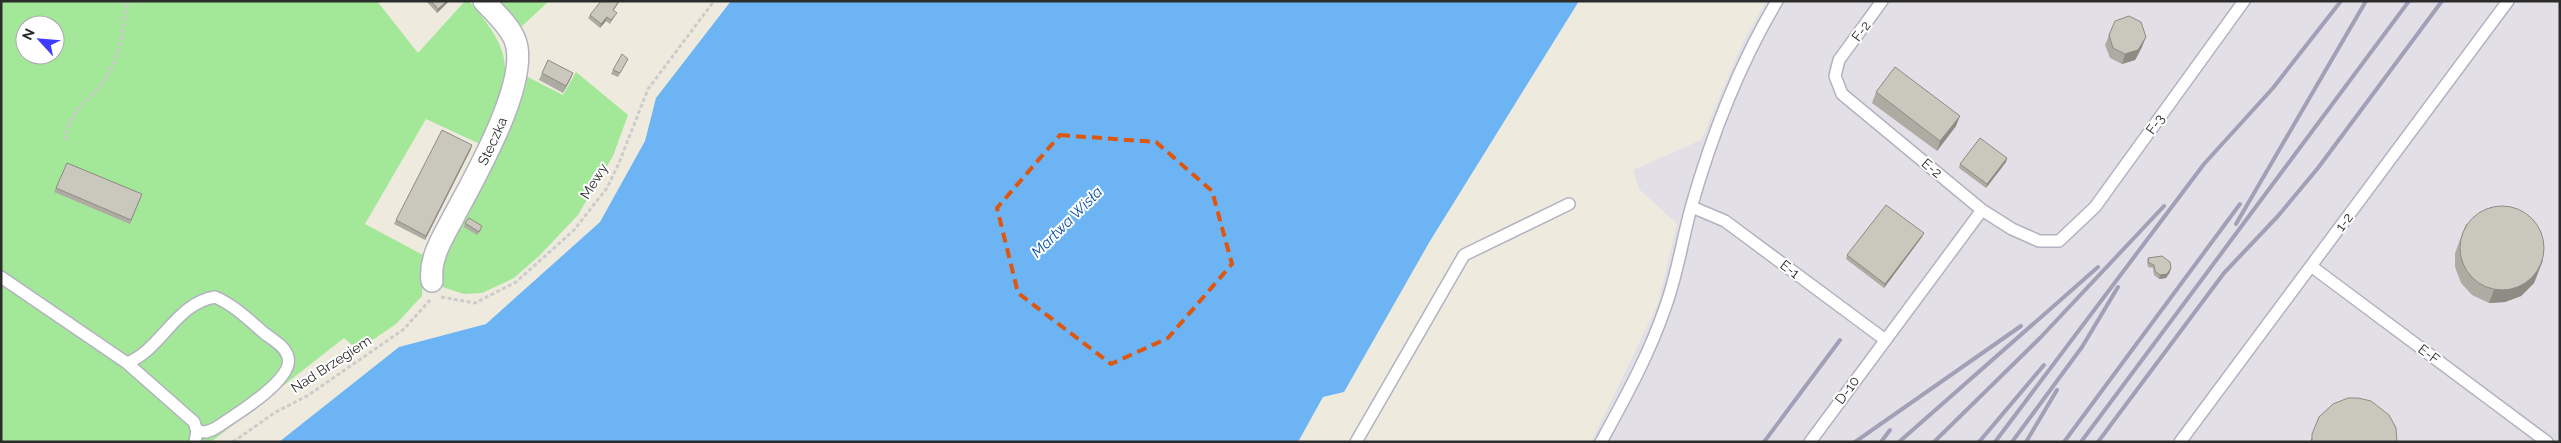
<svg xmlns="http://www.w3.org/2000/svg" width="2561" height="443" viewBox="0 0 2561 443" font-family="Raleway,sans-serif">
  <rect width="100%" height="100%" fill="#eeebde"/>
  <path fill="#e3dfe7" d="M 1766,1 L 2560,1 L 2560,442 L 1591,442 L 1657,306 L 1677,224 L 1639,189 L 1633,170 L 1701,140 L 1743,42 Z"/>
  <path fill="#a3e798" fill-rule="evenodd" d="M 1,1 L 377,1 L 418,53 L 465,1 L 469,1 C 521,60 509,78 482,145 L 426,119 L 365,224 L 423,255 L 422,296 L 396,324 L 358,350 L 344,338 L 211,442 L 1,442 ZM 25,25 L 55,25 L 55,55 L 25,55 Z
    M 498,1 L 549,1 L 520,28 Z
    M 576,72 L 628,115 L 613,156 L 578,215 L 539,256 L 514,278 L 482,293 L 464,294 L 439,286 L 435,261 L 522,74 L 563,95 Z"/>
  <path fill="#6db4f5" d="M 731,1 L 1579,1 L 1430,241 L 1344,392 L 1323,397 L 1298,442 L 279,442 L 399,347 L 486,324 L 600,222 L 645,141 L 656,98 Z"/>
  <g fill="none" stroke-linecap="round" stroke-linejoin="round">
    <g stroke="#b2b2c0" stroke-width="14">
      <path id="service" d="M 1882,1 L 1839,60 L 1835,76 L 1842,94 L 1982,210 L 2012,229 L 2039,241 L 2059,241 L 2095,207 L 2244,1
        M 1692,207 L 1725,221 L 1884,339
        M 2311,266 L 2547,442
        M 1,277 L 127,363 L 194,422 L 197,431 L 195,442
        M 127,363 C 162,349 176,303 215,297 C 234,305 249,320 264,333 C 272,339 285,346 288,357 C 295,380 232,417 214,429 L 206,432 L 197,431
        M 1356,442 L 1464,255 L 1569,204
        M 1601,442 C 1625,398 1649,355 1665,308 C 1677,276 1682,241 1691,208 C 1711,137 1739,65 1777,1
        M 1810,442 L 1982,210
        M 2180,442 L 2508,1"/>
    </g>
    <g stroke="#b2b2c0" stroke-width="24">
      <g id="minor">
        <path id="s1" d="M 432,281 C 429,258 443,237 453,218 C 473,180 531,81 515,40 C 509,25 494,12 484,1"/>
      </g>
    </g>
    <path stroke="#ccc" stroke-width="3" stroke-dasharray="4 2.5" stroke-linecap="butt" d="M 66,140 C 66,107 102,95 113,65 C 121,45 124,22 128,1
      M 441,297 L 475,303 L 516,282 L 574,230 L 607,188 L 619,163 L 648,89 L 714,1
      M 233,442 L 274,413 L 307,396 L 404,329 L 430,300"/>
    <use href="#service" stroke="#fff" stroke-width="11"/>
    <use href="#minor" stroke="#fff" stroke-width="21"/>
    <path stroke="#a2a0b7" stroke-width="4" d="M 2236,224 L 2366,1
      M 1764,442 L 1840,340
      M 1855,442 L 2021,326
      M 1881,442 L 1890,430
      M 1899,442 L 2098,267
      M 1934,442 L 2040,338 L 2164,206
      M 1979,442 L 2044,365
      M 1995,442 L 2204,164 L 2273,88 L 2341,1
      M 2012,442 L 2082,347 L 2118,287
      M 2026,442 L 2057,390
      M 2064,442 L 2240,204
      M 2081,442 L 2409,1
      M 2098,442 L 2224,273 L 2278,216 L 2318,168 L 2442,1"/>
  </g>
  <path fill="#aeaba3" d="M 426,1 L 449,1 L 437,13 Z
    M 620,1 L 614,10 L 615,16 L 610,24 L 606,21 L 600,28 L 588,18 L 590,15 Z
    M 2109,35 L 2142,47 L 2135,60 L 2122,64 L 2110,58 L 2105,45 Z
    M 628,59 L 618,77 L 611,74 L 613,70 Z
    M 542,73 L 573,73 L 570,80 L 563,93 L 539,80 Z
    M 1876,92 L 1956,126 L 1937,151 L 1872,103 Z
    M 471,149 L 425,240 L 394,224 L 396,220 Z
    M 2007,158 L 2006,162 L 1986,188 L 1959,168 L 1960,164 Z
    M 67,163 L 142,194 L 130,224 L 54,192 Z
    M 465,223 L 481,230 L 477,235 L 464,227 Z
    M 2466,224 L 2543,260 L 2534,283 L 2521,296 L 2505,302 L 2489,303 L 2472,295 L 2461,283 L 2455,267 L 2455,253 Z
    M 1922,237 L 1884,288 L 1846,259 L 1847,255 Z
    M 2148,258 L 2170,272 L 2166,278 L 2159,279 L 2154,275 L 2153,268 L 2148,267 L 2147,262 Z
    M 2319,417 L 2397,442 L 2310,442 Z"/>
  <path fill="#8d8b84" d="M 447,1 L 449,1 L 437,13 L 438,9 Z
    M 607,17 L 606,21 L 600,28 L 601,24 Z
    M 2146,37 L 2142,47 L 2135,60 L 2122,64 L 2125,54 Z
    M 573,73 L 570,80 L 563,93 L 566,86 Z
    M 1960,116 L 1956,126 L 1937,151 L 1940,141 Z
    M 472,145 L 471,149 L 425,240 L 426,236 Z
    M 2007,158 L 2006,162 L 1986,188 L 1987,184 Z
    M 1924,233 L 1922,237 L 1884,288 L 1885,284 Z
    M 2543,260 L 2534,283 L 2521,296 L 2505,302 L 2489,303 L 2494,290 Z
    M 2171,268 L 2170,272 L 2166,278 L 2159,279 L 2160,275 Z"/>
  <path fill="#cac7bd" stroke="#8d8b84" d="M 431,1 L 447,1 L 438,9 Z
    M 601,1 L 619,1 L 613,10 L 617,13 L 611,20 L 607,17 L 601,24 L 590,15 Z
    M 2129,16 L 2141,22 L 2146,37 L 2138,50 L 2125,54 L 2113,48 L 2109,35 L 2115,21 Z
    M 622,54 L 628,59 L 620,73 L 613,70 Z
    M 548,60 L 573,73 L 566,86 L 542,73 Z
    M 1895,67 L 1960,116 L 1940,141 L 1876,92 Z
    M 442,130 L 472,145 L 426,236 L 396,220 Z
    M 1980,138 L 2007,158 L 1987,184 L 1960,164 Z
    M 67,163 L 142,194 L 131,220 L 56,188 Z
    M 1886,205 L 1924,233 L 1885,284 L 1847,255 Z
    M2460 248a42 42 0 1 1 84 0a42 42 0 1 1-84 0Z
    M 469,218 L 482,226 L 479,232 L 465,223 Z
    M 2162,256 L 2170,262 L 2171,268 L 2167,274 L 2160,275 L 2155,271 L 2154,265 L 2149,263 L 2148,258 Z
    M 2348,398 L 2358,398 L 2371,401 L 2389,415 L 2396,428 L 2397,442 L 2312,442 L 2312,434 L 2319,417 L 2333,404 Z"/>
  <path fill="none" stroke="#df570e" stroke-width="4" stroke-dasharray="10 6" stroke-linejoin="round" d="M 1060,135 L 1156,142 L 1212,191 L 1232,264 L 1168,338 L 1111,364 L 1018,293 L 997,208 Z"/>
  <g text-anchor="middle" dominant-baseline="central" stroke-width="4" stroke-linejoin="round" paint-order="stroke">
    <g font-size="14" fill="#2c2c2c" stroke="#fff">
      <text transform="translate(1861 31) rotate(-54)">F-2</text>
      <text transform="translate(2155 124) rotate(-54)">F-3</text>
      <text stroke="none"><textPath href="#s1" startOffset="154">Steczka</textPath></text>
      <text transform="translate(1932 168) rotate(40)">E-2</text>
      <text transform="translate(594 181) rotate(-58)">Mewy</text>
      <text transform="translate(2344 222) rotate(-53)">1-2</text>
      <text transform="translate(1790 269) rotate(37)">E-1</text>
      <text transform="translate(2429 354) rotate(37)">E-F</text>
      <text transform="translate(331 364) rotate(-33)">Nad Brzegiem</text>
      <text transform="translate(1847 390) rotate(-54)">D-10</text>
    </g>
    <g font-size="15" font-style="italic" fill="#074ea5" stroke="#fff">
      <text transform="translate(1067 222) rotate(-45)">Martwa Wisła</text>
    </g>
  </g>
  <rect width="2561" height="443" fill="none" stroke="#2c2c2c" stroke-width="5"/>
  <g transform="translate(40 40) rotate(296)"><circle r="24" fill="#ffffff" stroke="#ababab"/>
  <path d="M0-4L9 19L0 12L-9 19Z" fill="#3f3aff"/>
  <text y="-8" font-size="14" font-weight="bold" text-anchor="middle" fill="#2c2c2c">N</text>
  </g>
</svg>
